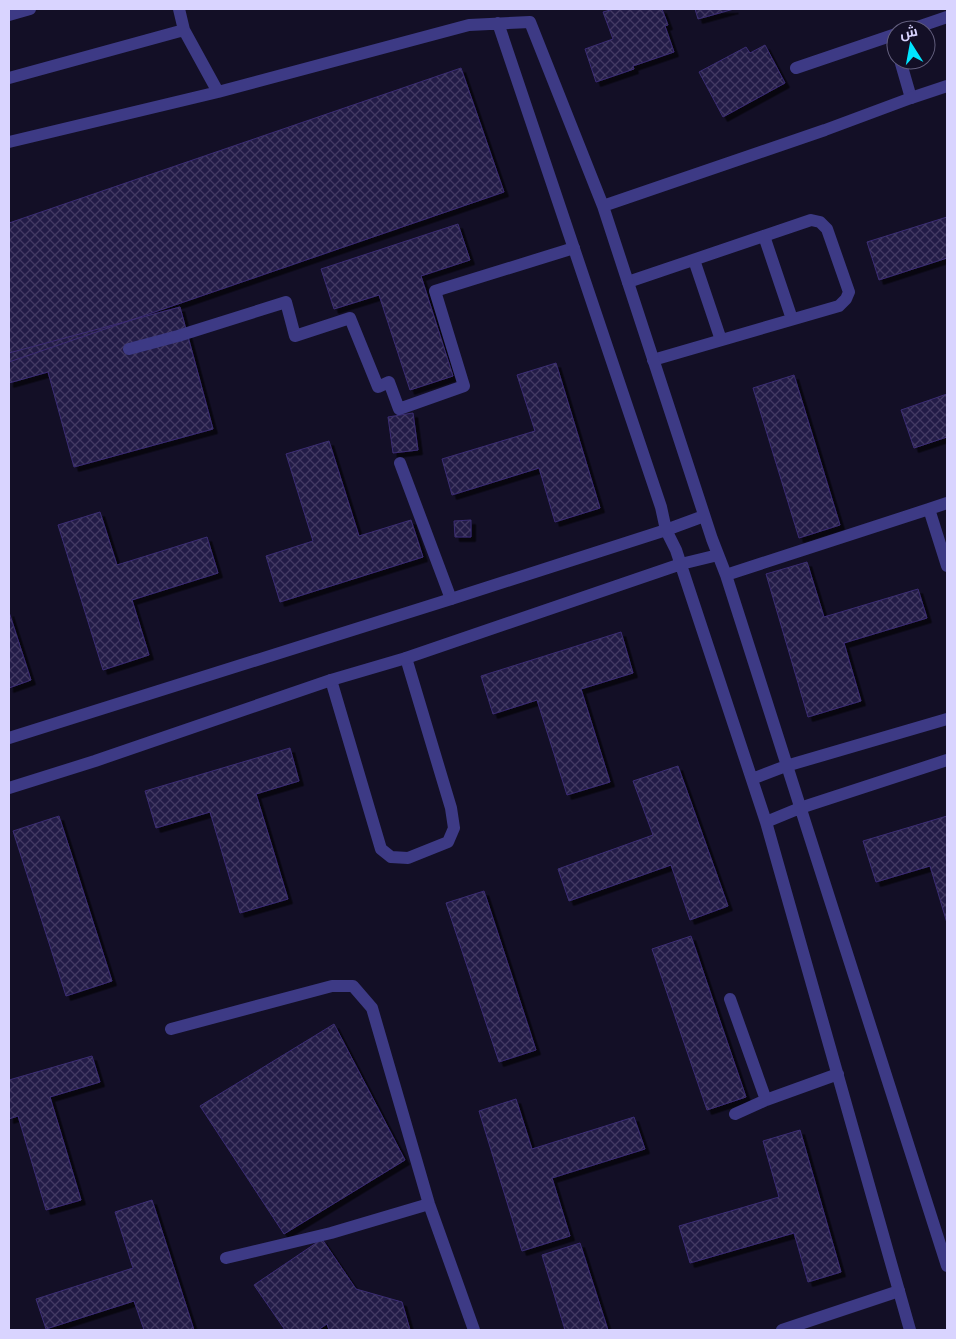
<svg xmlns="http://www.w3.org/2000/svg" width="956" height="1339" viewBox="0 0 956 1339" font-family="Ubuntu,Cairo,sans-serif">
  <defs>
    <pattern id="building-cross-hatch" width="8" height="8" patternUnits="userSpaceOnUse" patternTransform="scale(1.25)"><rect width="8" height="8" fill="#241b47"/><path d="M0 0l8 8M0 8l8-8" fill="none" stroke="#433b63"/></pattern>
    <filter id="shadow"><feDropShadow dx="4.5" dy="4.5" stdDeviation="0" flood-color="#0009"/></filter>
  </defs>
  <rect width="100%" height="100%" fill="#130f26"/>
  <path fill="url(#building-cross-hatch)" stroke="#3b2d73" filter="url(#shadow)" d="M 614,9 L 662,9 L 668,25 L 665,26 L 674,52 L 633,66 L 634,69 L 596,82 L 585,49 L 613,39 L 603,12 Z
    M 695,9 L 734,9 L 698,19 Z
    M 765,45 L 785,83 L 723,117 L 699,72 L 746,47 L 750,53 Z
    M 461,68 L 504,192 L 9,362 L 9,223 Z
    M 947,217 L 947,258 L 879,280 L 867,242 Z
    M 458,224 L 470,260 L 421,276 L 453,376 L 410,390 L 379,295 L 334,309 L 321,269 Z
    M 180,307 L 213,429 L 74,467 L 48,372 L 9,383 L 9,353 Z
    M 556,363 L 600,508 L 555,522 L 539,468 L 452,495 L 442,459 L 535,431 L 517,375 Z
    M 794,375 L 840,525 L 799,538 L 753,388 Z
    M 947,394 L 947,437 L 914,448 L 901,410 Z
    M 413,413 L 418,450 L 393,453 L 388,417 Z
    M 329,441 L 359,536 L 411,520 L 423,557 L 280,602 L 266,556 L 313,541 L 286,454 Z
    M 100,512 L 117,565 L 207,537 L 218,573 L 132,600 L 149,655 L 103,670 L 58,525 Z
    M 471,520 L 471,537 L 455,537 L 454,521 Z
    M 807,562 L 824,617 L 918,589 L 927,618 L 844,643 L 861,701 L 808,717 L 766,574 Z
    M 9,612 L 31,680 L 9,688 Z
    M 621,632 L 633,673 L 581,689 L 610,782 L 567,795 L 537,700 L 493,714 L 481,676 Z
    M 290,748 L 299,781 L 256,794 L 288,899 L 240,913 L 210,812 L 156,828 L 145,791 Z
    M 678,766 L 728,906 L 690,920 L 671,865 L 569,901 L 558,869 L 653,835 L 633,781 Z
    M 59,816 L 112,981 L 66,996 L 13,831 Z
    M 947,816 L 947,923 L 930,866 L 876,882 L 863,841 Z
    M 484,891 L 536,1050 L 499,1062 L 446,903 Z
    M 691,936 L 746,1097 L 707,1110 L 652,949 Z
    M 334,1024 L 405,1160 L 284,1234 L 200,1106 Z
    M 92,1056 L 100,1082 L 50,1097 L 81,1200 L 46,1210 L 18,1116 L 9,1119 L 9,1080 Z
    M 516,1099 L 532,1149 L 634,1117 L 645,1149 L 552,1178 L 570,1236 L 522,1251 L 479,1111 Z
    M 800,1130 L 841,1272 L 808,1282 L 794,1233 L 690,1263 L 679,1226 L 779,1197 L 763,1141 Z
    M 152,1200 L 194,1330 L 144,1330 L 134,1301 L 46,1329 L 36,1299 L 133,1268 L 115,1212 Z
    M 322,1239 L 356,1289 L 402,1302 L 410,1330 L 329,1330 L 327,1324 L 318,1330 L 285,1330 L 254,1285 Z
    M 580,1243 L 608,1330 L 565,1330 L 542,1255 Z"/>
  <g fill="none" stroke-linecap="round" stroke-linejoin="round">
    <path stroke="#3d3a85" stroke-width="12" d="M 909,30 L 947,17
      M 900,60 L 911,98
      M 796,68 L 896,34
      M 764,236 L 792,319
      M 694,260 L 721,340
      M 628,282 L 811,220 L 820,222 L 827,229 L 849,292 L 846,299 L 839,306 L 653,360
      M 129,349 L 178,336 L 286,302 L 295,336 L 350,318 L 378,387 L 389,382 L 399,409 L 464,386 L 435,291 L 574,248
      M 400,463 L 451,599
      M 331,680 L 381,849 L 391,857 L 408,858 L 448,842 L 454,828 L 451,808 L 406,658
      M 782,1330 L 899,1291"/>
    <path stroke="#3d3a85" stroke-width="12" d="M 179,9 L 184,30 L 218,92
      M 9,15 L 30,9
      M 498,23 L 661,507 L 666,530 L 676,550 L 766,822 L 910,1330
      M 9,78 L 184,30
      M 9,142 L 218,92 L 469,25 L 530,22 L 603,206 L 712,539 L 726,575 L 947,1266
      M 603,206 L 825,130 L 911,98 L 947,86
      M 947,503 L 929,509 L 947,566
      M 726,575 L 929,509
      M 9,738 L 451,599 L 666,530 L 704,516
      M 752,779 L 786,766 L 947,719
      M 9,788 L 95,761 L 331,680 L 406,658 L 681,564 L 718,555
      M 766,822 L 800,808 L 947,760
      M 730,999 L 766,1100
      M 171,1029 L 332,986 L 353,986 L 372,1008 L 429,1204 L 474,1330
      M 735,1114 L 766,1100 L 838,1074
      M 226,1258 L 331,1233 L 429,1204"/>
  </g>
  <rect width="956" height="1339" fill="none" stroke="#d9d4ff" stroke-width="20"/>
  <g transform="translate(911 45) rotate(349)"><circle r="24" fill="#130f26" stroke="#625e7d"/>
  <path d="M0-4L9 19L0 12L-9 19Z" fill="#00e5ff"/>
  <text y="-8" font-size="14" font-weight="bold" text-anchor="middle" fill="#d9d4ff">ش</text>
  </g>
</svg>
